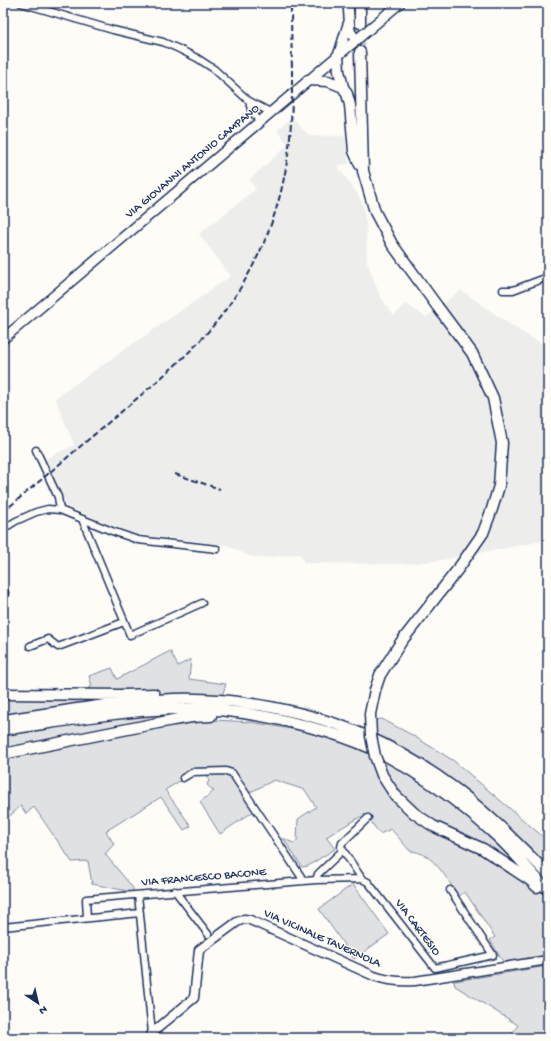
<svg xmlns="http://www.w3.org/2000/svg" width="551" height="1041" viewBox="0 0 551 1041" font-family="'Gochi Hand',sans-serif">
  <rect width="100%" height="100%" fill="#fdfcf7"/>
  <filter id="ink" filterUnits="userSpaceOnUse"><feTurbulence type="fractalNoise" baseFrequency=".025" numOctaves="2"/><feDisplacementMap in="SourceGraphic" scale="8" xChannelSelector="R" yChannelSelector="G"/><feConvolveMatrix kernelMatrix="1 2 1 2 8 2 1 2 1" color-interpolation-filters="sRGB"/></filter>
  <g filter="url(#ink)">
    <path fill="#edeeec" d="M 292,118 L 310,136 L 345,136 L 349,164 L 338,165 L 338,167 L 357,193 L 363,205 L 366,224 L 367,262 L 380,296 L 394,316 L 405,303 L 426,317 L 461,290 L 515,328 L 548,347 L 548,540 L 442,560 L 406,564 L 304,563 L 300,554 L 262,558 L 249,556 L 226,545 L 136,534 L 106,523 L 66,506 L 45,459 L 74,445 L 55,398 L 231,276 L 199,234 L 256,189 L 249,180 L 288,145 L 277,130 Z"/>
    <path fill="#e0e1e3" stroke="#7e88a0" d="M 170,651 L 178,666 L 191,659 L 189,679 L 226,684 L 214,720 L 250,722 L 327,735 L 368,752 L 374,720 L 382,719 L 412,735 L 454,761 L 548,841 L 548,955 L 503,962 L 490,940 L 495,937 L 465,892 L 459,896 C 446,879 434,852 410,851 L 391,829 L 380,834 L 365,814 L 326,837 L 335,849 L 308,866 L 302,867 L 283,838 L 293,843 L 297,841 L 298,819 L 316,807 L 305,790 L 274,780 L 247,794 L 257,809 L 220,834 L 200,802 L 214,791 L 207,785 L 209,780 L 206,772 L 194,772 L 165,790 L 191,826 L 184,830 L 161,797 L 106,831 L 114,844 L 105,854 L 133,888 L 133,892 L 92,884 L 88,861 L 72,862 L 34,807 L 26,814 L 21,806 L 5,820 L 3,815 L 3,688 L 84,691 L 92,686 L 89,676 L 112,668 L 117,679 Z
      M 353,884 L 389,934 L 354,959 L 319,909 Z
      M 548,966 L 548,1038 L 509,1038 L 518,1025 L 455,986 L 454,983 L 455,981 Z"/>
    <g fill="none" stroke-linecap="round" stroke-linejoin="round">
      <path stroke="#d0d3d8" stroke-width="10" stroke-dasharray="10 5" stroke-linecap="butt" d="M 360,23 L 360,52"/>
      <g stroke="#1b2f5e" stroke-width="9">
        <path id="minor" d="M 21,3 L 113,30 L 163,42 L 179,49 L 197,58 L 214,69 L 249,101 L 270,112
          M 249,101 L 251,110 L 259,121
          M 503,290 L 513,290 L 548,277
          M 36,450 L 58,497 L 60,510
          M 82,519 L 130,635 L 202,603
          M 3,529 L 16,521 L 36,512 L 48,509 L 60,510 L 112,531 L 138,540 L 217,549
          M 3,589 L 5,593
          M 30,646 L 48,639 L 58,647 L 124,622
          M 183,778 L 193,772 L 226,771 L 232,773 L 304,881
          M 368,818 L 342,843 L 341,847 L 362,879 L 368,882 L 435,968 L 493,955 L 450,890
          M 316,880 L 318,874 L 343,850
          M 175,891 L 208,934
          M 138,895 L 152,1033
          M 87,918 L 86,899 L 316,880 L 362,879
          M 3,927 L 140,913"/>
      </g>
      <g stroke="#1b2f5e" stroke-width="11">
        <path id="tertiary" d="M 149,1038 L 152,1033 L 194,998 L 199,950 L 237,922 L 244,919 L 250,920 L 374,976 C 388,981 400,982 415,981 L 548,960"/>
      </g>
      <g stroke="#1b2f5e" stroke-width="12">
        <path id="secondary" d="M 348,3 L 350,31 L 356,40
          M 339,53 L 348,24
          M 3,339 L 400,3"/>
      </g>
      <g stroke="#1b2f5e" stroke-width="13">
        <path id="trunk" d="M 360,3 L 360,23
          M 360,52 L 363,171 L 375,212 L 392,244 L 437,306
          M 338,55 L 339,71 L 343,87 L 347,94 L 350,105 L 354,151 L 360,165
          M 308,80 L 328,81 L 343,87
          M 3,694 L 124,695 L 154,694
          M 3,720 C 60,712 117,701 174,699 C 235,697 311,711 366,736 C 398,750 429,769 457,790 C 490,815 519,845 548,874
          M 3,730 C 60,722 117,711 174,709 C 225,707 276,717 324,731 C 344,737 364,744 383,754 C 422,775 458,801 491,831 C 512,849 529,871 548,890
          M 3,754 L 173,720 L 192,717 L 211,716
          M 395,795 L 414,813 L 433,826 L 483,849 L 530,880 L 537,887"/>
      </g>
      <use href="#minor" stroke="#fdfcf7" stroke-width="6"/>
      <use href="#tertiary" stroke="#fdfcf7" stroke-width="8"/>
      <use href="#secondary" stroke="#fdfcf7" stroke-width="9"/>
      <use href="#trunk" stroke="#fdfcf7" stroke-width="10"/>
      <path stroke="#1b2f5e" stroke-width="2" stroke-dasharray="6 3" stroke-linecap="butt" d="M 175,474 L 220,489
        M 3,512 C 40,481 77,449 115,417 C 141,395 168,373 192,349 C 239,302 271,242 284,178 C 296,121 291,61 291,3"/>
      <g stroke="#1b2f5e" stroke-width="13" stroke-linecap="butt">
        <path id="trunk-bridge" d="M 395,795 L 382,775 L 375,756 L 371,736 L 370,714 L 375,690 L 380,675 L 401,642 L 458,569 L 483,533 L 492,509 L 499,486 L 502,443 L 493,398 L 472,353 L 437,306"/>
      </g>
      <use href="#trunk-bridge" stroke="#fdfcf7" stroke-width="10"/>
    </g>
  </g>
  <g text-anchor="middle" dominant-baseline="central" stroke-width="3" stroke-linejoin="round" paint-order="stroke">
    <g font-size="12" fill="#1b2f5e" stroke="#fdfcf7">
      <text transform="translate(193 162) rotate(-40)">VIA GIOVANNI ANTONIO CAMPANO</text>
      <text transform="translate(204 878) rotate(-5)">VIA FRANCESCO BACONE</text>
      <text transform="translate(417 928) rotate(53)">VIA CARTESIO</text>
      <text transform="translate(322 939) rotate(24)">VIA VICINALE TAVERNOLA</text>
    </g>
  </g>
  <rect width="551" height="1041" fill="none" stroke="#fdfcf7" stroke-width="16"/>
  <rect x="8" y="8" width="535" height="1025" fill="none" stroke="#1b2f5e" stroke-width="1.5" filter="url(#ink)"/>
  <g transform="translate(38 1003) rotate(145)" stroke="#fdfcf7" stroke-width="3" paint-order="stroke">
  <path d="M0-3L7 15L0 10L-7 15Z" fill="#1b2f5e"/>
  <text y="-6" font-size="11" font-weight="bold" text-anchor="middle" fill="#1b2f5e">N</text>
  </g>
</svg>
